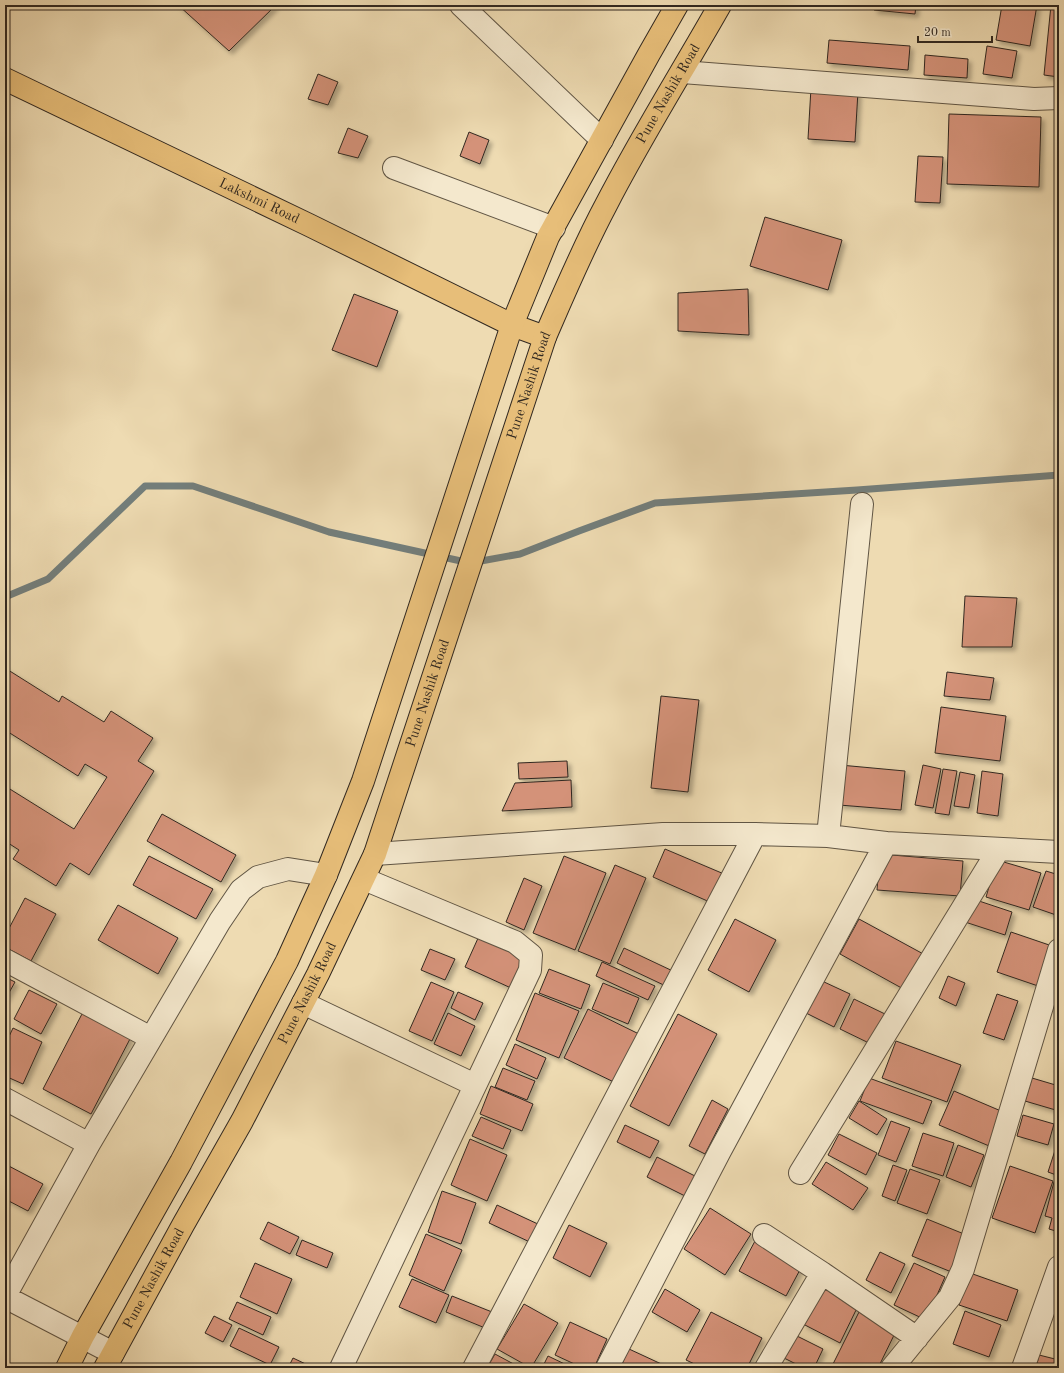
<svg xmlns="http://www.w3.org/2000/svg" width="1064" height="1373" viewBox="0 0 1064 1373" font-family="'Old Standard TT',serif">
  <defs>
    <filter id="shadow"><feDropShadow dx="3.5" dy="3.5" stdDeviation="2" flood-color="#0004"/></filter>
  </defs>
  <rect width="100%" height="100%" fill="#eedbb2"/>
  <filter id="stains"><feTurbulence type="fractalNoise" baseFrequency=".005" numOctaves="4"/><feColorMatrix values="0 0 0 0 .2 0 0 0 0 .09 0 0 0 0 .02 0 0 0 .5 -.17"/></filter>
  <radialGradient id="worn" r=".72"><stop offset=".6" stop-color="#630" stop-opacity="0"/><stop offset="1" stop-color="#630" stop-opacity=".3"/></radialGradient>
  <g fill="none" stroke-linecap="round" stroke-linejoin="round">
    <path stroke="#737e7b" stroke-width="7" d="M 5,597 L 48,579 L 145,486 L 193,486 L 329,532 L 470,563 L 520,554 L 579,531 L 655,503 L 857,490 L 1059,475"/>
  </g>
  <path fill="#d49279" stroke="#312820" filter="url(#shadow)" d="M 178,5 L 276,5 L 229,51 Z
    M 875,5 L 916,5 L 915,14 L 874,10 Z
    M 1002,5 L 1037,5 L 1030,46 L 996,40 Z
    M 1051,5 L 1059,5 L 1059,77 L 1044,75 Z
    M 829,40 L 910,46 L 908,70 L 827,63 Z
    M 987,46 L 1017,51 L 1012,78 L 983,74 Z
    M 925,55 L 968,59 L 967,78 L 924,75 Z
    M 318,74 L 338,82 L 328,105 L 308,99 Z
    M 811,88 L 858,91 L 855,142 L 808,139 Z
    M 949,114 L 1041,117 L 1039,187 L 947,184 Z
    M 348,128 L 368,136 L 358,158 L 338,153 Z
    M 469,132 L 489,140 L 480,164 L 460,156 Z
    M 918,156 L 943,157 L 940,203 L 915,202 Z
    M 765,217 L 842,240 L 828,290 L 750,266 Z
    M 748,289 L 749,335 L 678,331 L 678,293 Z
    M 354,294 L 398,311 L 377,367 L 332,350 Z
    M 965,596 L 1017,598 L 1012,647 L 962,647 Z
    M 5,668 L 59,702 L 62,696 L 104,722 L 111,711 L 153,738 L 138,761 L 154,771 L 89,875 L 70,863 L 56,886 L 13,859 L 19,850 L 5,841 L 5,786 L 74,829 L 107,777 L 85,764 L 78,776 L 5,730 Z
    M 947,672 L 994,678 L 990,700 L 944,696 Z
    M 661,696 L 699,700 L 688,792 L 651,788 Z
    M 941,707 L 1006,716 L 1000,761 L 935,753 Z
    M 567,761 L 568,777 L 519,779 L 518,763 Z
    M 840,765 L 905,771 L 901,810 L 839,805 Z
    M 923,765 L 941,769 L 933,808 L 915,805 Z
    M 943,769 L 957,771 L 949,815 L 935,813 Z
    M 982,771 L 1003,774 L 998,816 L 977,813 Z
    M 960,772 L 975,775 L 969,808 L 954,806 Z
    M 571,780 L 572,807 L 502,811 L 515,783 Z
    M 162,814 L 236,855 L 221,882 L 147,841 Z
    M 665,849 L 724,874 L 712,903 L 653,877 Z
    M 880,854 L 963,861 L 960,896 L 877,890 Z
    M 149,856 L 213,889 L 196,919 L 133,885 Z
    M 564,856 L 606,873 L 575,950 L 533,933 Z
    M 997,860 L 1041,873 L 1029,910 L 986,897 Z
    M 615,865 L 646,878 L 610,964 L 578,951 Z
    M 1046,871 L 1059,875 L 1059,916 L 1033,907 Z
    M 524,878 L 542,886 L 524,930 L 506,922 Z
    M 25,898 L 56,914 L 31,961 L 5,947 L 5,936 Z
    M 973,899 L 1012,912 L 1005,935 L 965,922 Z
    M 118,905 L 178,938 L 158,974 L 98,940 Z
    M 735,919 L 776,940 L 749,992 L 708,970 Z
    M 859,919 L 927,956 L 907,991 L 840,954 Z
    M 1011,932 L 1058,948 L 1044,988 L 997,972 Z
    M 479,936 L 524,955 L 511,988 L 465,967 Z
    M 624,948 L 677,973 L 670,988 L 617,963 Z
    M 430,949 L 455,959 L 445,980 L 421,970 Z
    M 602,962 L 655,986 L 648,1000 L 596,976 Z
    M 549,969 L 590,985 L 581,1009 L 539,993 Z
    M 948,976 L 965,983 L 956,1006 L 939,998 Z
    M 5,977 L 15,982 L 5,1000 Z
    M 822,981 L 850,994 L 834,1027 L 806,1013 Z
    M 431,982 L 454,992 L 432,1041 L 409,1031 Z
    M 603,983 L 639,998 L 628,1024 L 592,1009 Z
    M 29,990 L 57,1004 L 41,1034 L 14,1019 Z
    M 458,992 L 483,1003 L 475,1020 L 451,1008 Z
    M 535,993 L 579,1011 L 559,1058 L 516,1040 Z
    M 997,994 L 1018,1001 L 1004,1040 L 983,1033 Z
    M 854,999 L 885,1014 L 871,1044 L 840,1029 Z
    M 588,1009 L 641,1035 L 618,1084 L 564,1058 Z
    M 83,1012 L 131,1037 L 91,1114 L 43,1089 Z
    M 448,1013 L 475,1026 L 461,1056 L 434,1044 Z
    M 678,1014 L 717,1034 L 669,1126 L 630,1106 Z
    M 13,1028 L 42,1042 L 23,1084 L 5,1076 L 5,1045 Z
    M 896,1041 L 961,1065 L 947,1102 L 882,1078 Z
    M 515,1044 L 546,1058 L 537,1079 L 506,1065 Z
    M 503,1068 L 535,1081 L 527,1100 L 495,1087 Z
    M 869,1078 L 932,1101 L 923,1124 L 860,1101 Z
    M 1032,1078 L 1059,1086 L 1059,1111 L 1025,1101 Z
    M 491,1086 L 533,1104 L 522,1131 L 480,1114 Z
    M 954,1091 L 1008,1114 L 994,1148 L 939,1125 Z
    M 712,1100 L 728,1109 L 705,1154 L 689,1146 Z
    M 859,1101 L 887,1119 L 877,1135 L 849,1118 Z
    M 1023,1115 L 1054,1124 L 1048,1145 L 1017,1136 Z
    M 481,1117 L 511,1130 L 503,1149 L 472,1136 Z
    M 891,1121 L 910,1128 L 896,1162 L 878,1155 Z
    M 625,1125 L 659,1141 L 650,1158 L 617,1142 Z
    M 923,1133 L 954,1143 L 943,1176 L 912,1166 Z
    M 839,1134 L 877,1153 L 866,1175 L 828,1155 Z
    M 1059,1138 L 1059,1176 L 1048,1172 Z
    M 470,1139 L 507,1155 L 487,1201 L 451,1185 Z
    M 958,1145 L 984,1155 L 971,1187 L 946,1177 Z
    M 657,1157 L 697,1177 L 687,1197 L 647,1177 Z
    M 826,1162 L 868,1188 L 853,1210 L 812,1184 Z
    M 5,1164 L 43,1184 L 28,1211 L 5,1199 Z
    M 893,1165 L 907,1170 L 895,1201 L 882,1196 Z
    M 1010,1166 L 1053,1181 L 1035,1233 L 992,1218 Z
    M 910,1169 L 940,1180 L 927,1214 L 897,1203 Z
    M 1054,1182 L 1059,1184 L 1059,1232 L 1049,1229 L 1052,1218 L 1045,1216 Z
    M 442,1191 L 476,1203 L 461,1244 L 428,1232 Z
    M 497,1205 L 540,1225 L 532,1243 L 489,1223 Z
    M 710,1208 L 751,1234 L 725,1275 L 684,1249 Z
    M 927,1219 L 969,1236 L 954,1273 L 912,1256 Z
    M 268,1222 L 299,1237 L 290,1254 L 260,1239 Z
    M 569,1225 L 607,1243 L 590,1277 L 553,1258 Z
    M 426,1234 L 462,1250 L 444,1291 L 409,1275 Z
    M 302,1240 L 333,1253 L 327,1268 L 296,1255 Z
    M 755,1241 L 802,1266 L 786,1296 L 739,1271 Z
    M 880,1252 L 905,1264 L 891,1293 L 866,1280 Z
    M 255,1263 L 292,1279 L 277,1314 L 240,1297 Z
    M 914,1263 L 945,1277 L 926,1320 L 894,1305 Z
    M 970,1273 L 1018,1290 L 1007,1321 L 959,1305 Z
    M 412,1279 L 449,1295 L 436,1323 L 399,1307 Z
    M 822,1287 L 858,1306 L 840,1343 L 803,1324 Z
    M 665,1289 L 700,1310 L 687,1332 L 652,1312 Z
    M 452,1296 L 497,1314 L 490,1330 L 446,1312 Z
    M 237,1302 L 271,1317 L 263,1335 L 229,1319 Z
    M 524,1304 L 558,1323 L 531,1368 L 497,1349 Z
    M 860,1310 L 897,1329 L 878,1368 L 842,1368 L 833,1364 Z
    M 965,1311 L 1001,1325 L 989,1357 L 953,1344 Z
    M 711,1312 L 762,1338 L 747,1368 L 703,1368 L 686,1360 Z
    M 214,1316 L 232,1325 L 223,1342 L 205,1333 Z
    M 570,1322 L 607,1339 L 594,1368 L 583,1368 L 555,1355 Z
    M 239,1328 L 279,1347 L 270,1365 L 230,1346 Z
    M 791,1333 L 823,1349 L 814,1368 L 804,1368 L 780,1356 Z
    M 629,1349 L 670,1368 L 620,1368 Z
    M 495,1354 L 521,1368 L 487,1368 Z
    M 1039,1355 L 1059,1360 L 1059,1368 L 1036,1368 Z
    M 548,1356 L 573,1368 L 542,1368 Z
    M 293,1358 L 314,1368 L 288,1368 Z"/>
  <g fill="none" stroke-linecap="round" stroke-linejoin="round">
    <g stroke="#605544" stroke-width="24">
      <path id="minor" d="M 461,5 L 602,140
        M 682,72 L 1034,99 L 1059,98
        M 394,168 L 554,228
        M 828,836 L 862,504
        M 375,854 L 663,834 L 755,834 L 828,836 L 886,843
        M 5,960 L 151,1038
        M 303,1003 L 475,1085
        M 5,1099 L 89,1144
        M 800,1173 L 999,849
        M 764,1235 L 822,1273
        M 5,1296 L 89,1144 L 220,921 L 241,890 L 258,877 L 288,869 L 326,875
        M 5,1297 L 113,1353
        M 341,1368 L 530,970 L 531,955 L 515,942 L 364,879
        M 474,1368 L 755,834
        M 607,1368 L 720,1151 L 886,843 L 1059,852
        M 766,1368 L 822,1273 L 917,1338
        M 892,1368 L 950,1297 L 963,1269 L 1059,950
        M 1023,1368 L 1059,1267"/>
    </g>
    <g stroke="#312820" stroke-width="24">
      <g id="major">
        <path id="s1" d="M 5,79 L 309,225 L 512,325 L 545,337"/>
      </g>
    </g>
    <g stroke="#312820" stroke-width="24">
      <g id="highway">
        <path d="M 67,1368 L 83,1336 L 181,1162 L 287,961 L 326,875 L 363,781 L 512,325 L 548,237 L 649,54 L 677,5"/>
        <path id="s2" d="M 105,1368 L 183,1225 L 242,1121 L 318,974 L 375,854 L 545,337 C 564,293 583,248 606,205 C 641,137 682,72 720,5"/>
      </g>
    </g>
    <use href="#minor" stroke="#f4e8cd" stroke-width="22"/>
    <use href="#major" stroke="#e7be79" stroke-width="22"/>
    <use href="#highway" stroke="#e7be79" stroke-width="22"/>
  </g>
  <g text-anchor="middle" dominant-baseline="central" stroke-width="3" stroke-linejoin="round" paint-order="stroke">
    <g font-size="14" fill="#312820" stroke="#f4e8cd">
      <text stroke="none"><textPath href="#s2" startOffset="1398">Pune Nashik Road</textPath></text>
      <text stroke="none"><textPath href="#s1" startOffset="282">Lakshmi Road</textPath></text>
      <text stroke="none"><textPath href="#s2" startOffset="1074">Pune Nashik Road</textPath></text>
      <text stroke="none"><textPath href="#s2" startOffset="750">Pune Nashik Road</textPath></text>
      <text stroke="none"><textPath href="#s2" startOffset="426">Pune Nashik Road</textPath></text>
      <text stroke="none"><textPath href="#s2" startOffset="102">Pune Nashik Road</textPath></text>
    </g>
  </g>
  <rect width="1064" height="1373" fill="none" stroke="#eedbb2" stroke-width="20"/>
  <rect x="6" y="6" width="1052" height="1361" fill="none" stroke="#312820" stroke-width="2"/>
  <rect x="10" y="10" width="1044" height="1353" fill="none" stroke="#312820"/>
  <path d="M918 36v6h74v-6" fill="none" stroke="#312820" stroke-width="2"/>
  <text x="924" y="36" font-size="12" fill="#312820" stroke="#f4e8cd" stroke-width="3" paint-order="stroke">20 m</text>
  <rect width="100%" height="100%" filter="url(#stains)"/>
  <rect width="100%" height="100%" fill="url(#worn)"/>
</svg>
